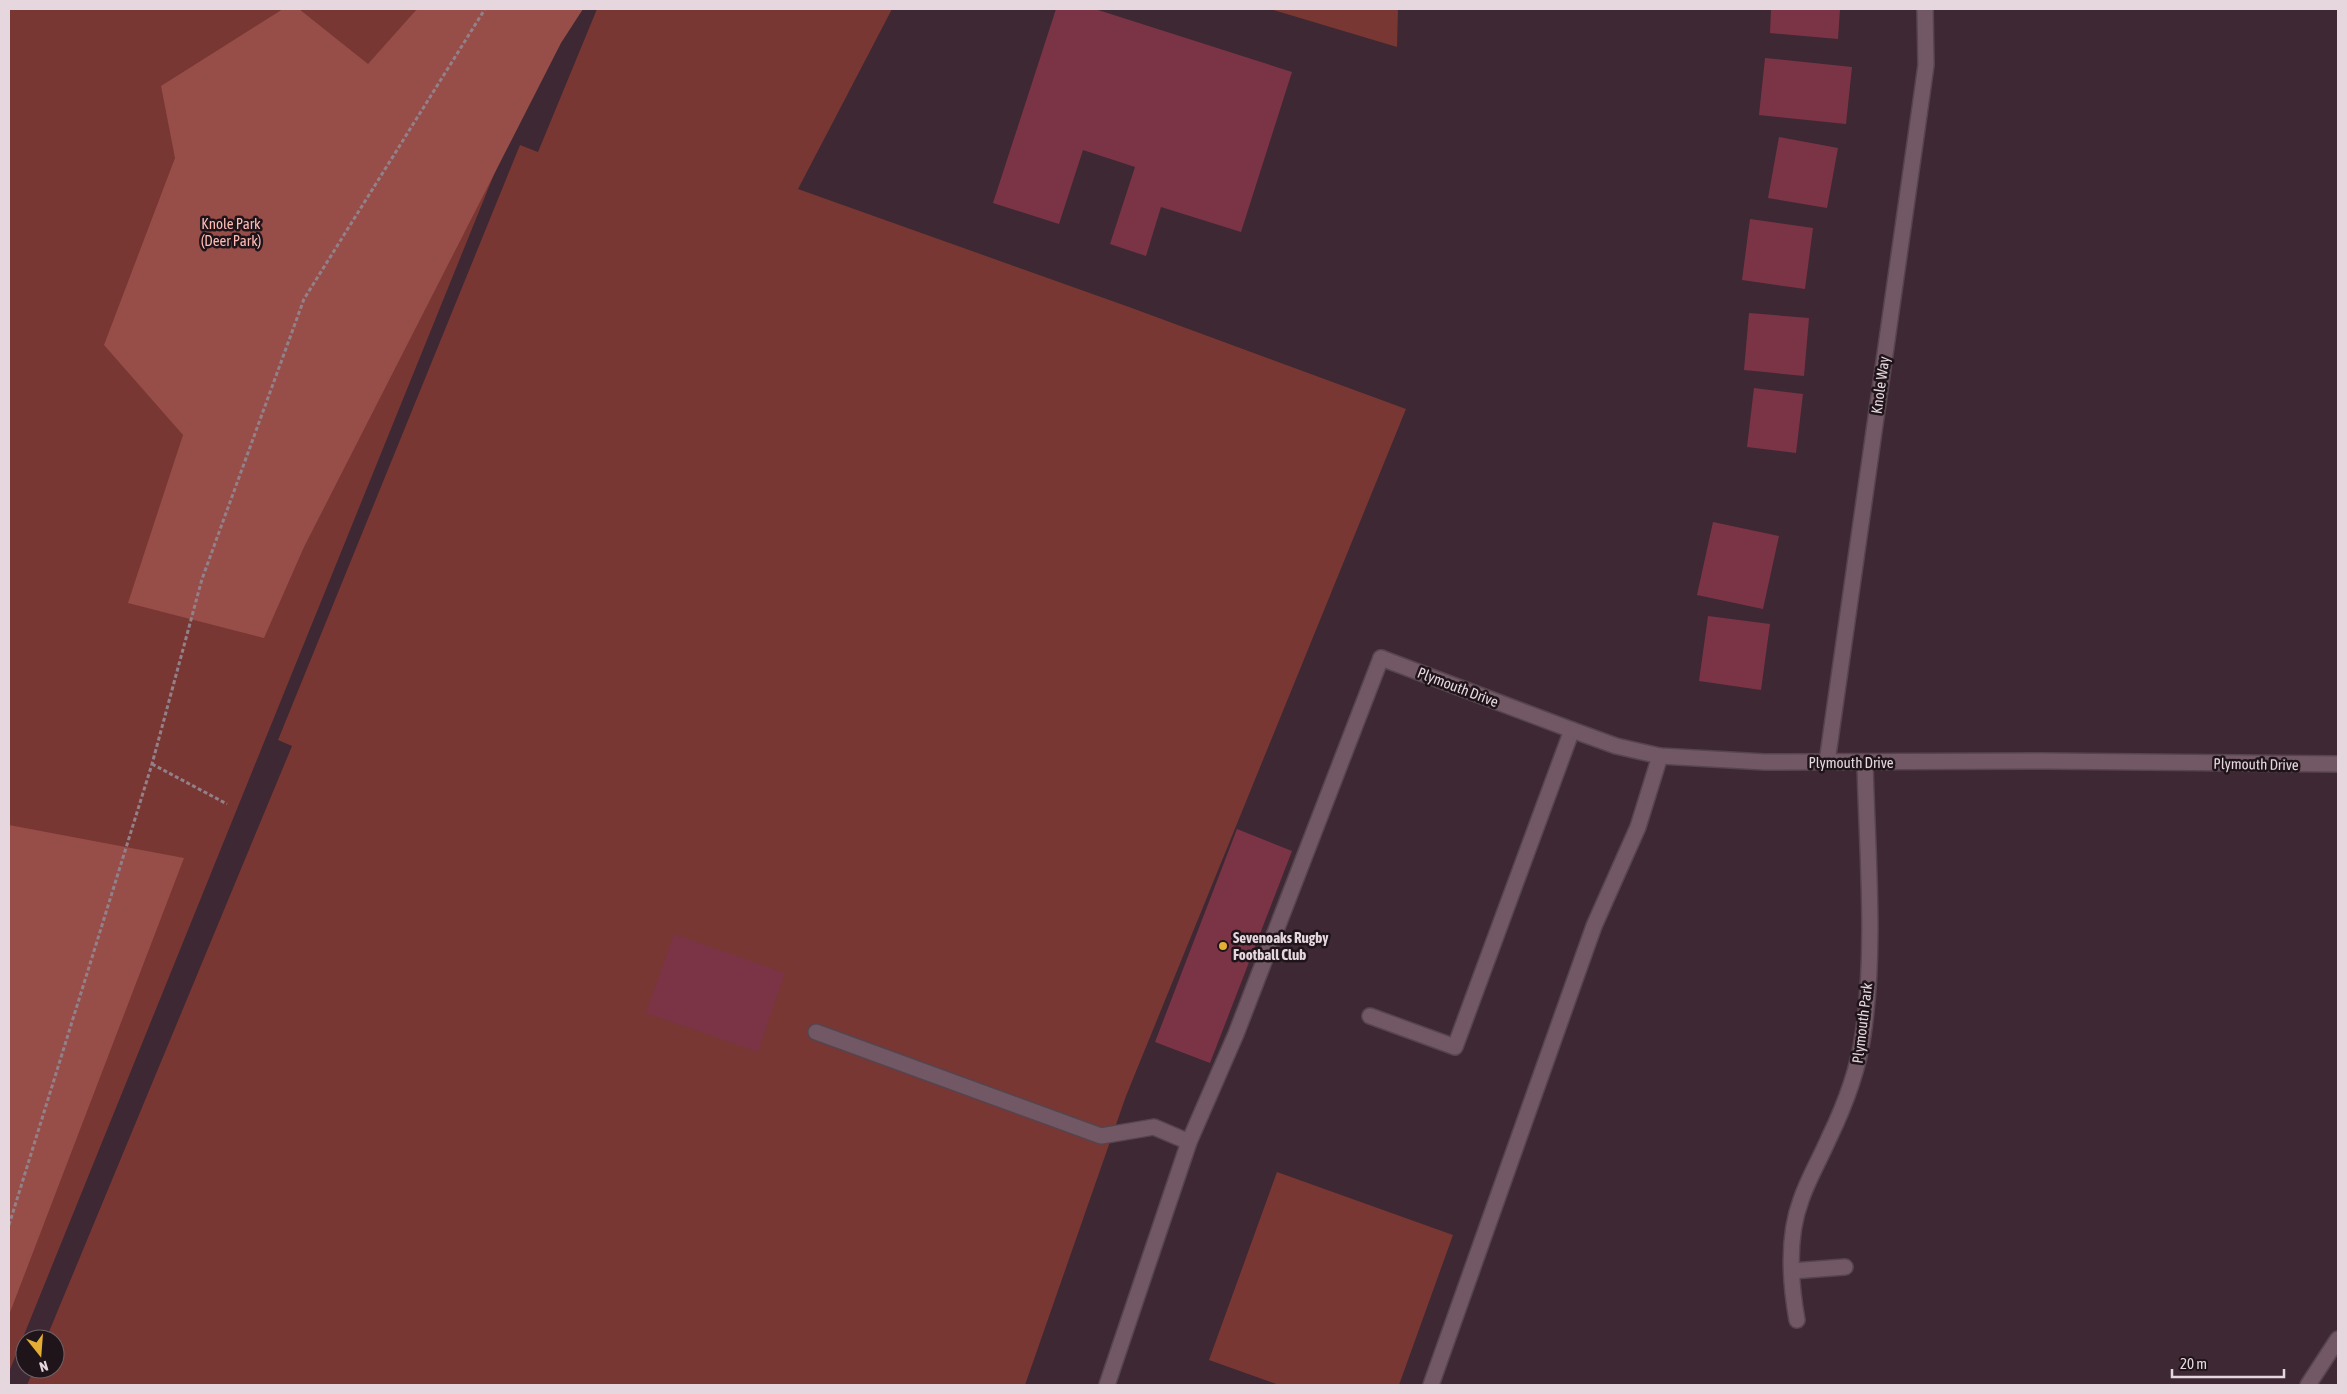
<svg xmlns="http://www.w3.org/2000/svg" width="2347" height="1394" viewBox="0 0 2347 1394" font-family="'Asap Condensed',sans-serif">
  <rect width="100%" height="100%" fill="#3e2833"/>
  <path fill="#783733" d="M 9,9 L 561,9 L 9,1372 Z
    M 597,9 L 892,9 L 798,189 L 1129,307 L 1406,409 L 1126,1096 L 1025,1385 L 27,1385 L 34,1369 L 55,1369 L 55,1339 L 46,1339 L 292,746 L 278,740 L 520,145 L 538,152 Z
    M 1270,9 L 1398,9 L 1397,47 Z
    M 1277,1172 L 1453,1235 L 1399,1385 L 1279,1385 L 1209,1360 Z"/>
  <path fill="#974d48" d="M 283,9 L 299,9 L 368,64 L 417,9 L 583,9 L 561,43 L 304,547 L 264,638 L 128,603 L 183,435 L 104,345 L 175,158 L 161,86 Z
    M 9,825 L 184,858 L 9,1315 Z"/>
  <path fill="#7b3446" d="M 1056,9 L 1095,9 L 1292,72 L 1241,232 L 1161,207 L 1146,256 L 1110,244 L 1135,167 L 1083,150 L 1059,224 L 993,203 Z
    M 1771,9 L 1840,9 L 1838,39 L 1770,33 Z
    M 1765,58 L 1852,67 L 1846,124 L 1759,115 Z
    M 1779,137 L 1838,148 L 1827,208 L 1768,198 Z
    M 1750,219 L 1813,228 L 1805,289 L 1742,280 Z
    M 1749,313 L 1809,318 L 1804,376 L 1744,370 Z
    M 1754,388 L 1803,394 L 1796,453 L 1747,447 Z
    M 1713,522 L 1779,536 L 1763,609 L 1697,595 Z
    M 1708,616 L 1770,624 L 1761,690 L 1699,681 Z
    M 1237,829 L 1292,851 L 1210,1063 L 1155,1042 Z
    M 674,934 L 785,973 L 758,1052 L 646,1013 Z"/>
  <g fill="none" stroke-linecap="round" stroke-linejoin="round">
    <g stroke="#56444e" stroke-width="18">
      <path id="lane" d="M 1370,1016 L 1455,1047 L 1572,730
        M 816,1032 L 1101,1136 L 1154,1127 L 1189,1142
        M 1107,1385 L 1189,1142 L 1236,1034 L 1381,658
        M 1431,1385 L 1594,926 L 1638,827 L 1660,756"/>
    </g>
    <g stroke="#56444e" stroke-width="18">
      <path id="street" d="M 1381,658 L 1572,730 L 1616,746 L 1660,756 L 1765,762 L 2045,761 L 2338,764
        M 1827,762 L 1920,108 L 1926,65 L 1925,9
        M 1792,1271 L 1845,1267
        M 1797,1320 C 1790,1281 1787,1237 1801,1200 C 1808,1179 1820,1159 1829,1138 C 1845,1105 1858,1071 1863,1035 C 1876,950 1867,850 1865,763
        M 2308,1385 L 2338,1339"/>
    </g>
    <path stroke="#93818a" stroke-width="3" stroke-dasharray="4 2.5" stroke-linecap="butt" d="M 152,764 L 227,804
      M 9,1225 L 152,764 L 202,579 L 304,299 L 485,9"/>
    <use href="#lane" stroke="#725865" stroke-width="15"/>
    <use href="#street" stroke="#725865" stroke-width="15"/>
  </g>
  <circle fill="#e4ae35" stroke="#1e1419" stroke-width="2" cx="1223" cy="946" r="5"/>
  <g text-anchor="middle" dominant-baseline="central" stroke-width="5" stroke-linejoin="round" paint-order="stroke">
    <g font-size="15" fill="#fdbbb4" stroke="#1e1419">
      <text x="231" y="223">Knole Park<tspan x="231" dy="17">(Deer Park)</tspan></text>
    </g>
    <g font-size="15" fill="#e6d7de" stroke="#1e1419">
      <text transform="translate(1880 385) rotate(-82)">Knole Way</text>
      <text transform="translate(1458 687) rotate(21)">Plymouth Drive</text>
      <text x="1851" y="762">Plymouth Drive</text>
      <text transform="translate(2256 764) rotate(1)">Plymouth Drive</text>
      <text transform="translate(1862 1023) rotate(-83)">Plymouth Park</text>
    </g>
    <g font-size="15" font-weight="bold" fill="#e6d7de" stroke="#1e1419" text-anchor="start">
      <text x="1233" y="937">Sevenoaks Rugby<tspan x="1233" dy="17">Football Club</tspan></text>
    </g>
  </g>
  <rect width="2347" height="1394" fill="none" stroke="#e6d7de" stroke-width="20"/>
  <g transform="translate(40 1354) rotate(163)"><circle r="24" fill="#1e1419" stroke="#6e6268"/>
  <path d="M0-4L9 19L0 12L-9 19Z" fill="#e4ae35"/>
  <text y="-8" font-size="14" font-weight="bold" text-anchor="middle" fill="#e6d7de">N</text>
  </g>
  <path d="M2172 1369v8h112v-8" fill="none" stroke="#e6d7de" stroke-width="2.5"/>
  <text x="2180" y="1369" font-size="15" fill="#e6d7de" stroke="#1e1419" stroke-width="4" paint-order="stroke">20 m</text>
</svg>
